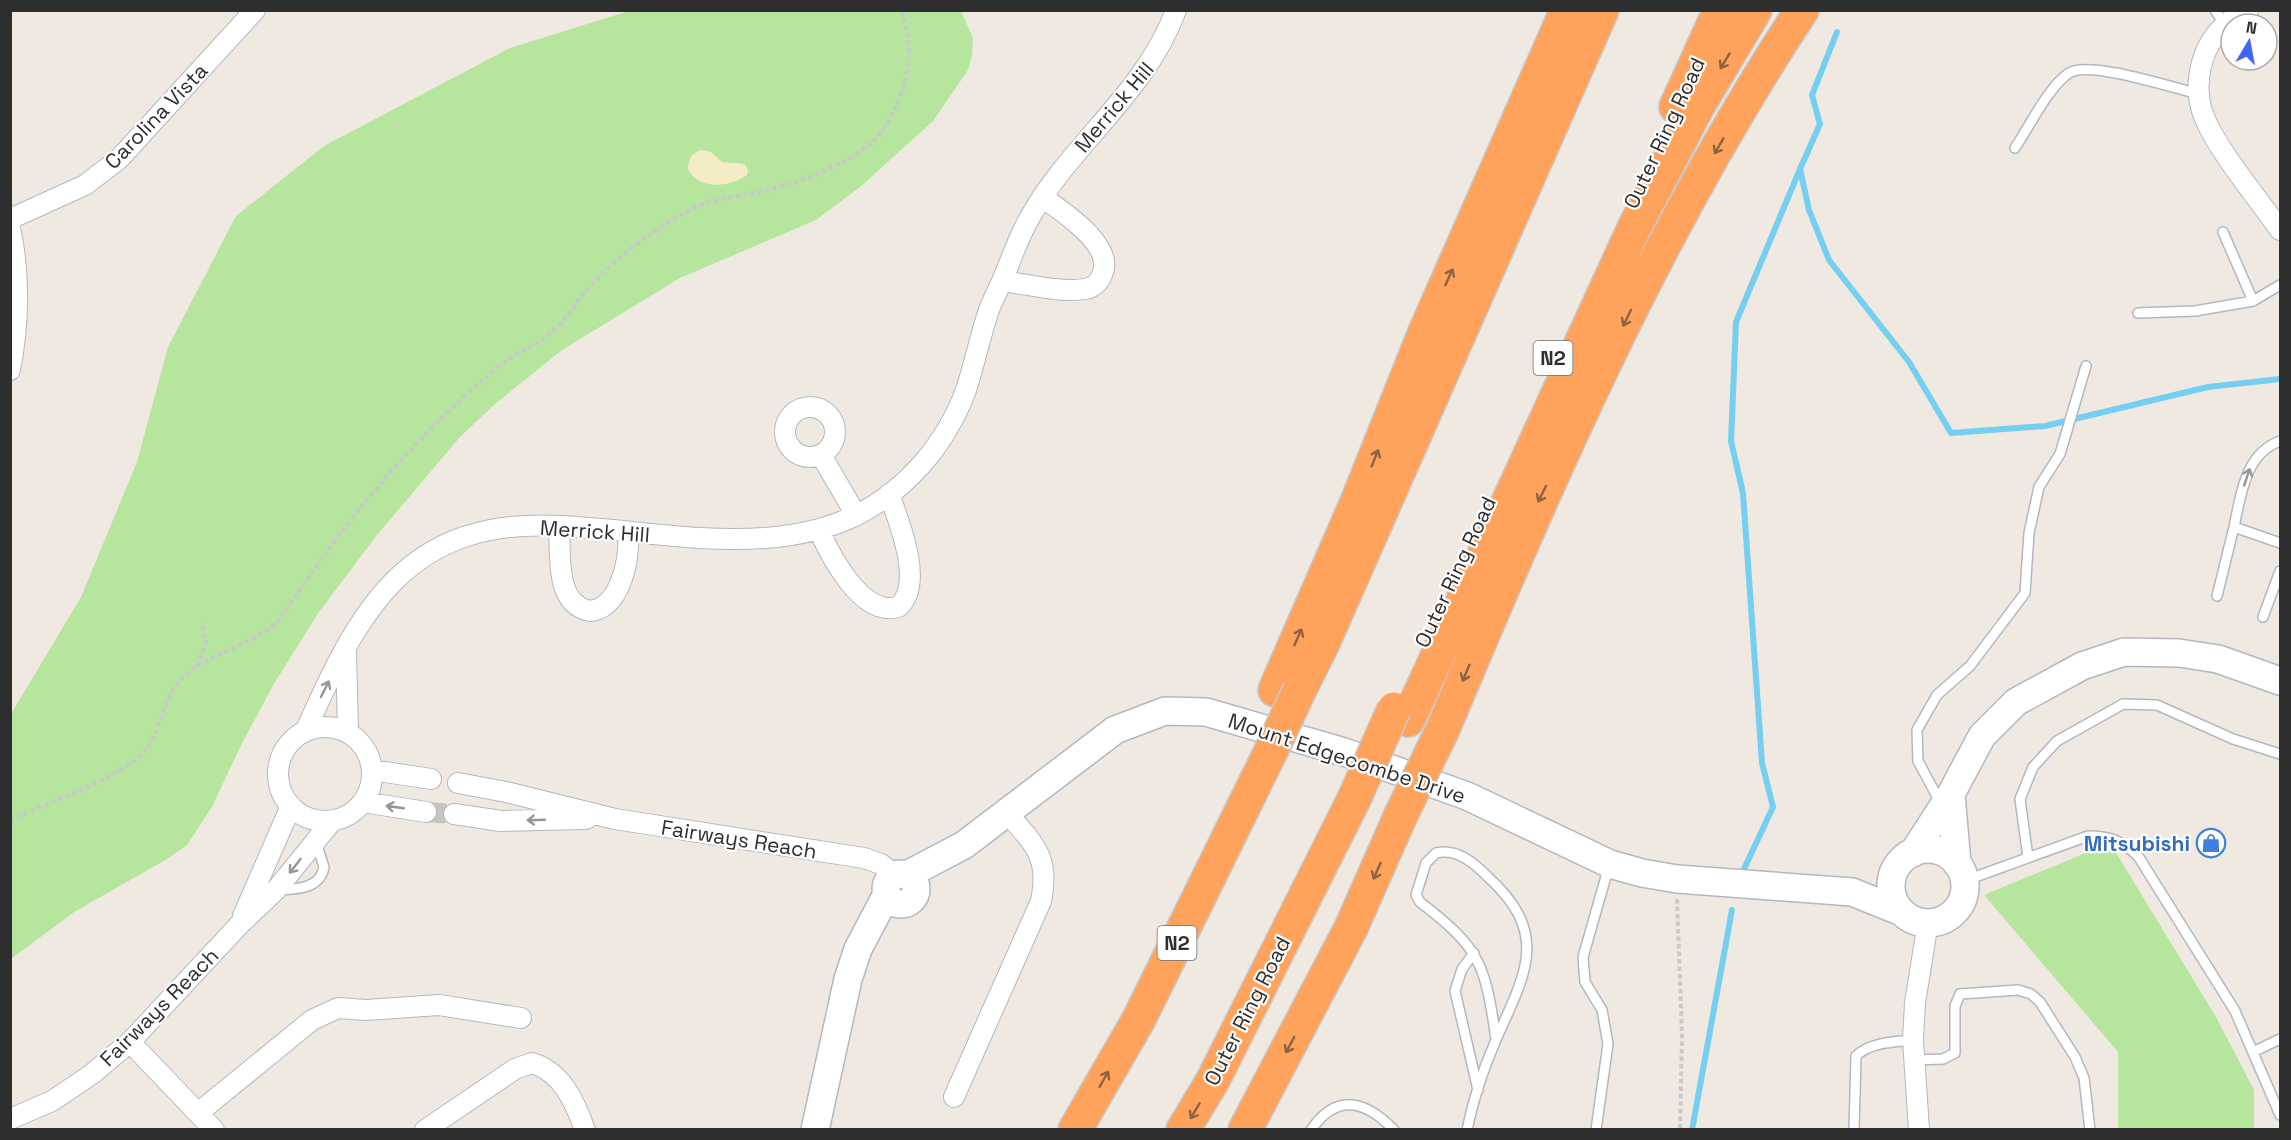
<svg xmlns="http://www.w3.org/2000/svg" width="2291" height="1140" viewBox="0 0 2291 1140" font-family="'Space Grotesk',sans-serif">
  <rect width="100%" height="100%" fill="#efe9e1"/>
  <path fill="#b6e59e" d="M 629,11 L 961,11 L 973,38 L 972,55 L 968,70 L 933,121 L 860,187 L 816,220 L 680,278 L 562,350 L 495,404 L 460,437 L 377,535 L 319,612 L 275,682 L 241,745 L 212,807 L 187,845 L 167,859 L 74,912 L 11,959 L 11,714 L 81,597 L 137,462 L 168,347 L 236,216 L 324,146 L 510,48 Z
    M 2110,843 L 2216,1017 L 2254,1090 L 2254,1129 L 2118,1129 L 2118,1052 L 1984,895 Z"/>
  <path fill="#f3ecc5" d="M 702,150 L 711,152 L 722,162 L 745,164 L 748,170 L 747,175 C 730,188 698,190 688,169 C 688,159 692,152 702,150 Z"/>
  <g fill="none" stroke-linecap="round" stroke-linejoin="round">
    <path stroke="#75cff0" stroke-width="6" d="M 1837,32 L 1812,95 L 1820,124 L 1800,169 L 1809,210 L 1829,260 L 1909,362 L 1951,433 L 2045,426 L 2208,387 L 2280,379
      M 1744,869 L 1773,807 L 1762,763 L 1743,493 L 1731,441 L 1736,322 L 1800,169
      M 1692,1130 L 1732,910"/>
    <path stroke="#c8c4bd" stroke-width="20" stroke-dasharray="20 10" stroke-linecap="butt" d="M 426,812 L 454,814"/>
    <g stroke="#b4b7c1" stroke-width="12">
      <path id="lane" d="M 2215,10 L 2225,25
        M 2015,148 C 2029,127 2049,86 2069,73 C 2089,60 2173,88 2199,94
        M 2223,232 L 2253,301
        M 2138,313 L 2195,311 L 2253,301 L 2280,285
        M 2234,527 C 2241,494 2245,454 2280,441
        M 2217,596 L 2234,527 L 2280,543
        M 2263,617 L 2280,571
        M 1940,802 L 1918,761 L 1917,730 L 1937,695 L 1970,666 L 2025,593 L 2029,533 L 2039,487 L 2060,454 L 2086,366
        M 2028,858 L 2020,799 L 2033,767 L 2057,741 L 2123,704 L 2157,705 L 2233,739 L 2280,754
        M 1964,881 L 2088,836 C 2111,836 2122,841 2138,856 L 2235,1011 L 2280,1115
        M 276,890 C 295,889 320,890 324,867 L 316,842
        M 1474,953 L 1462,969 L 1455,991 L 1478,1090
        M 2253,1052 L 2280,1039
        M 1914,1060 L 1943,1059 L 1955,1053 L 1955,1006 L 1960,994 L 2018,990 L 2031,994 L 2040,1002 L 2075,1057 L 2084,1078 L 2090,1130
        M 1311,1130 C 1337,1092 1366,1101 1394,1130
        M 1467,1130 C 1473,1100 1483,1070 1495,1042 C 1524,976 1552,935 1488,877 C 1474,863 1457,848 1436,853 L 1426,863 L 1416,895 L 1420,902 C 1481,949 1485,964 1496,1039
        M 1596,1130 L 1608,1044 L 1602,1010 L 1585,982 L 1583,957 L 1609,866
        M 1854,1130 L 1856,1056 C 1870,1042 1895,1042 1913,1040"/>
    </g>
    <g stroke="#b4b7c1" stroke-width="22">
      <path id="street" d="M 2248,10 C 2240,15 2231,19 2225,25 C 2199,48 2192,89 2205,119 C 2219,152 2259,200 2280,230
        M 10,219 L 85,185 L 119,159 L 255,10
        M 10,228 C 20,273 19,324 10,370
        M 1002,281 C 1028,284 1059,293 1085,289 C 1092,288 1099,283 1102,275 C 1116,246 1062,211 1042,197
        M785 432a25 25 0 1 1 50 0a25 25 0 1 1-50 0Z
        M 821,455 L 856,515
        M 559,526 C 561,554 554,604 590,611 C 621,608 630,558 628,533
        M 819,530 C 831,557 862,617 898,607 C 925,585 899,522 889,494
        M 346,649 L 348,733
        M278 774a47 47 0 1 1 94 0a47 47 0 1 1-94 0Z
        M 305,732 C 359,610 407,517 560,526 C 606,528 652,535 699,538 C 752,541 806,539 855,516 C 907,490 946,444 966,390 C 974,366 979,341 987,316 C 990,304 997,293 1002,281 C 1012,258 1019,234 1033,212 C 1075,141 1147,90 1176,10
        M 372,770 L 431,779
        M 458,783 L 506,792 L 615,819 L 864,858 L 881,864 L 895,875
        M 363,802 L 426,812
        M 454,814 L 501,821 L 586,819
        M 243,916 L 291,806
        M 130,1042 L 214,1130
        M 954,1097 L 1041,901 C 1050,858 1035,845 1008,814
        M 198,1113 L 312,1020 L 338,1008 L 366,1010 L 439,1005 L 521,1018
        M 10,1119 L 52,1101 L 92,1074 L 130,1042 L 240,924 L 276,890 L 332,821
        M 425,1130 L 515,1069 L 532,1063 C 562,1072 575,1102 585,1130
        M 1919,1130 L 1913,1040 L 1915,1003 L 1928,922"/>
    </g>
    <g stroke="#b4b7c1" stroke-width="30">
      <path id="secondary" d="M 1951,794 L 1957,864
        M1891 886a37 37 0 1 1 74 0a37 37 0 1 1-74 0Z
        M 1913,853 L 1951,794 L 1982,736 L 2016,702 L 2082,666 L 2124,652 L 2179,653 L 2218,659 L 2280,681
        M886 889a15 15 0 1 1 30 0a15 15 0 1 1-30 0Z
        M 907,875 L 964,845 L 1115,730 L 1165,711 L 1206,712 L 1344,752 L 1467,796 L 1610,864 L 1642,873 L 1677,879 L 1852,892 L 1902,912
        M 815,1130 L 848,979 L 858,949 L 887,894"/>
    </g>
    <g stroke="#c9c9c9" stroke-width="36">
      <path id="highway" d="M 1676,107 L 1720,10
        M 1275,690 L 1357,502 L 1425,332 L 1567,10
        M 1299,691 L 1323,643 L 1602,10
        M 1408,720 L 1635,226 L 1698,106 L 1755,10
        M 1443,729 C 1547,482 1653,235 1802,10
        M 1075,1130 L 1139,1019 L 1270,753
        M 1183,1130 L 1213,1080 L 1355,797
        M 1245,1130 L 1351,928 L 1400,817"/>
    </g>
    <path stroke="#c9c9c9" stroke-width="4" stroke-dasharray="4.5 3" stroke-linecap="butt" d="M 197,666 L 206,643 L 202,622
      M 10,820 C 43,805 129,775 148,747 C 163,724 163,694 186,674 C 213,652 250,646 277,622 C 295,599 310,573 328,550 C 366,499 408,449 454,406 C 473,388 493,370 515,355 C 527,348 540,343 551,333 C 566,320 576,302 589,287 C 615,258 647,235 681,215 C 709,198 730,198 760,192 C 792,185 847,165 871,143 C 902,114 921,50 900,10
      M 1677,899 L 1682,1035 L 1680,1130"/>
    <use href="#lane" stroke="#fff" stroke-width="9"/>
    <use href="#street" stroke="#fff" stroke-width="20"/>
    <use href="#secondary" stroke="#fff" stroke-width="27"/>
    <use href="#highway" stroke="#ffa35c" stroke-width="33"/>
    <g stroke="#c9c9c9" stroke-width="36" stroke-linecap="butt">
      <path id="highway-bridge" d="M 1270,753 L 1299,691
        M 1355,797 L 1394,709
        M 1400,817 L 1443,729"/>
    </g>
    <use href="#highway-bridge" stroke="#ffa35c" stroke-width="33"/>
  </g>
  <defs><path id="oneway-shaft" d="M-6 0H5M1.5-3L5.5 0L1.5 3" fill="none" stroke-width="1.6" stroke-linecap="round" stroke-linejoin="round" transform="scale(1.5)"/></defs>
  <g stroke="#8c6343">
    <use href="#oneway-shaft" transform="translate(1725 61) rotate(121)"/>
    <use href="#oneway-shaft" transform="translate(1719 146) rotate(120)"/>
    <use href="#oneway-shaft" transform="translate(1449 277) rotate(-66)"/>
    <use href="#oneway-shaft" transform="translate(1627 318) rotate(116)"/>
    <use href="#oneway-shaft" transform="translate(1375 458) rotate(-68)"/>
    <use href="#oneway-shaft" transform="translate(1542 494) rotate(116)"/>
    <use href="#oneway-shaft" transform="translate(1298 637) rotate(-66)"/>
    <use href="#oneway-shaft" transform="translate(1466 673) rotate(113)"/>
    <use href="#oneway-shaft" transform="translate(1377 871) rotate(114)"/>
    <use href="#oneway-shaft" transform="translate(1290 1045) rotate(118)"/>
    <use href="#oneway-shaft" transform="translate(1104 1079) rotate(-60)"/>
    <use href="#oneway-shaft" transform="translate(1195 1111) rotate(121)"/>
  </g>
  <g stroke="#969696">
    <use href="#oneway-shaft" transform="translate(2247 477) rotate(-71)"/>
    <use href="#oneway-shaft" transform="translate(325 689) rotate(-63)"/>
    <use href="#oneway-shaft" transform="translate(395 807) rotate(-172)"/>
    <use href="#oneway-shaft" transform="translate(536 820) rotate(178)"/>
    <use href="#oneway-shaft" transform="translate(295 866) rotate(128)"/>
  </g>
  <defs>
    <g id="shop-ring" transform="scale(1.5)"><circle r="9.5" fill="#fff" stroke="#3f7fe0" stroke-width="1.5"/><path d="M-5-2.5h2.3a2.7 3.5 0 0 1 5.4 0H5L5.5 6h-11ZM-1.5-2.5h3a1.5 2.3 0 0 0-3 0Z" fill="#3f7fe0"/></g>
  </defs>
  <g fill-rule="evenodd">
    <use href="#shop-ring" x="2211" y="843"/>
  </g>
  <g text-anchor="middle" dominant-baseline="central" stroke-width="4.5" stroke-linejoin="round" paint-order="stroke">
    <g fill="#fff" stroke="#6d6d6d" stroke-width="1.5">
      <rect x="1533.5" y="341" width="39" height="34" rx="4.5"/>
      <rect x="1157.5" y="926" width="39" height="34" rx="4.5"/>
    </g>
    <g font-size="20" font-weight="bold" fill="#2e2e2e">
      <text x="1553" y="358">N2</text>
      <text x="1177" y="943">N2</text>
    </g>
    <g font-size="21" fill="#2e2e2e" stroke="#fff">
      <text transform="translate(1114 107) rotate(-50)">Merrick Hill</text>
      <text transform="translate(156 116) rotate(-46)">Carolina Vista</text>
      <text transform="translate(1664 133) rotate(-65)">Outer Ring Road</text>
      <text transform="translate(595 531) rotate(4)">Merrick Hill</text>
      <text transform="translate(1455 572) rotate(-65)">Outer Ring Road</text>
      <text transform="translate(1347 758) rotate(18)">Mount Edgecombe Drive</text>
      <text transform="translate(739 839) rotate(9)">Fairways Reach</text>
      <text transform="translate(159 1007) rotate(-45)">Fairways Reach</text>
      <text transform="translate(1247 1011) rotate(-63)">Outer Ring Road</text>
    </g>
    <g font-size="21" font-weight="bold" fill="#366cbe" stroke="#fff" text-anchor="end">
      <text x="2190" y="843">Mitsubishi</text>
    </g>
  </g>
  <rect width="2291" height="1140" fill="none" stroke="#2e2e2e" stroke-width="24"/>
  <g transform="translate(2249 42) rotate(10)"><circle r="28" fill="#ffffff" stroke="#ababab" stroke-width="1.5"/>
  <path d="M0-4.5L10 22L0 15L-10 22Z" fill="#4264fb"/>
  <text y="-9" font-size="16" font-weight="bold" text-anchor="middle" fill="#2e2e2e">N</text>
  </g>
</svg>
